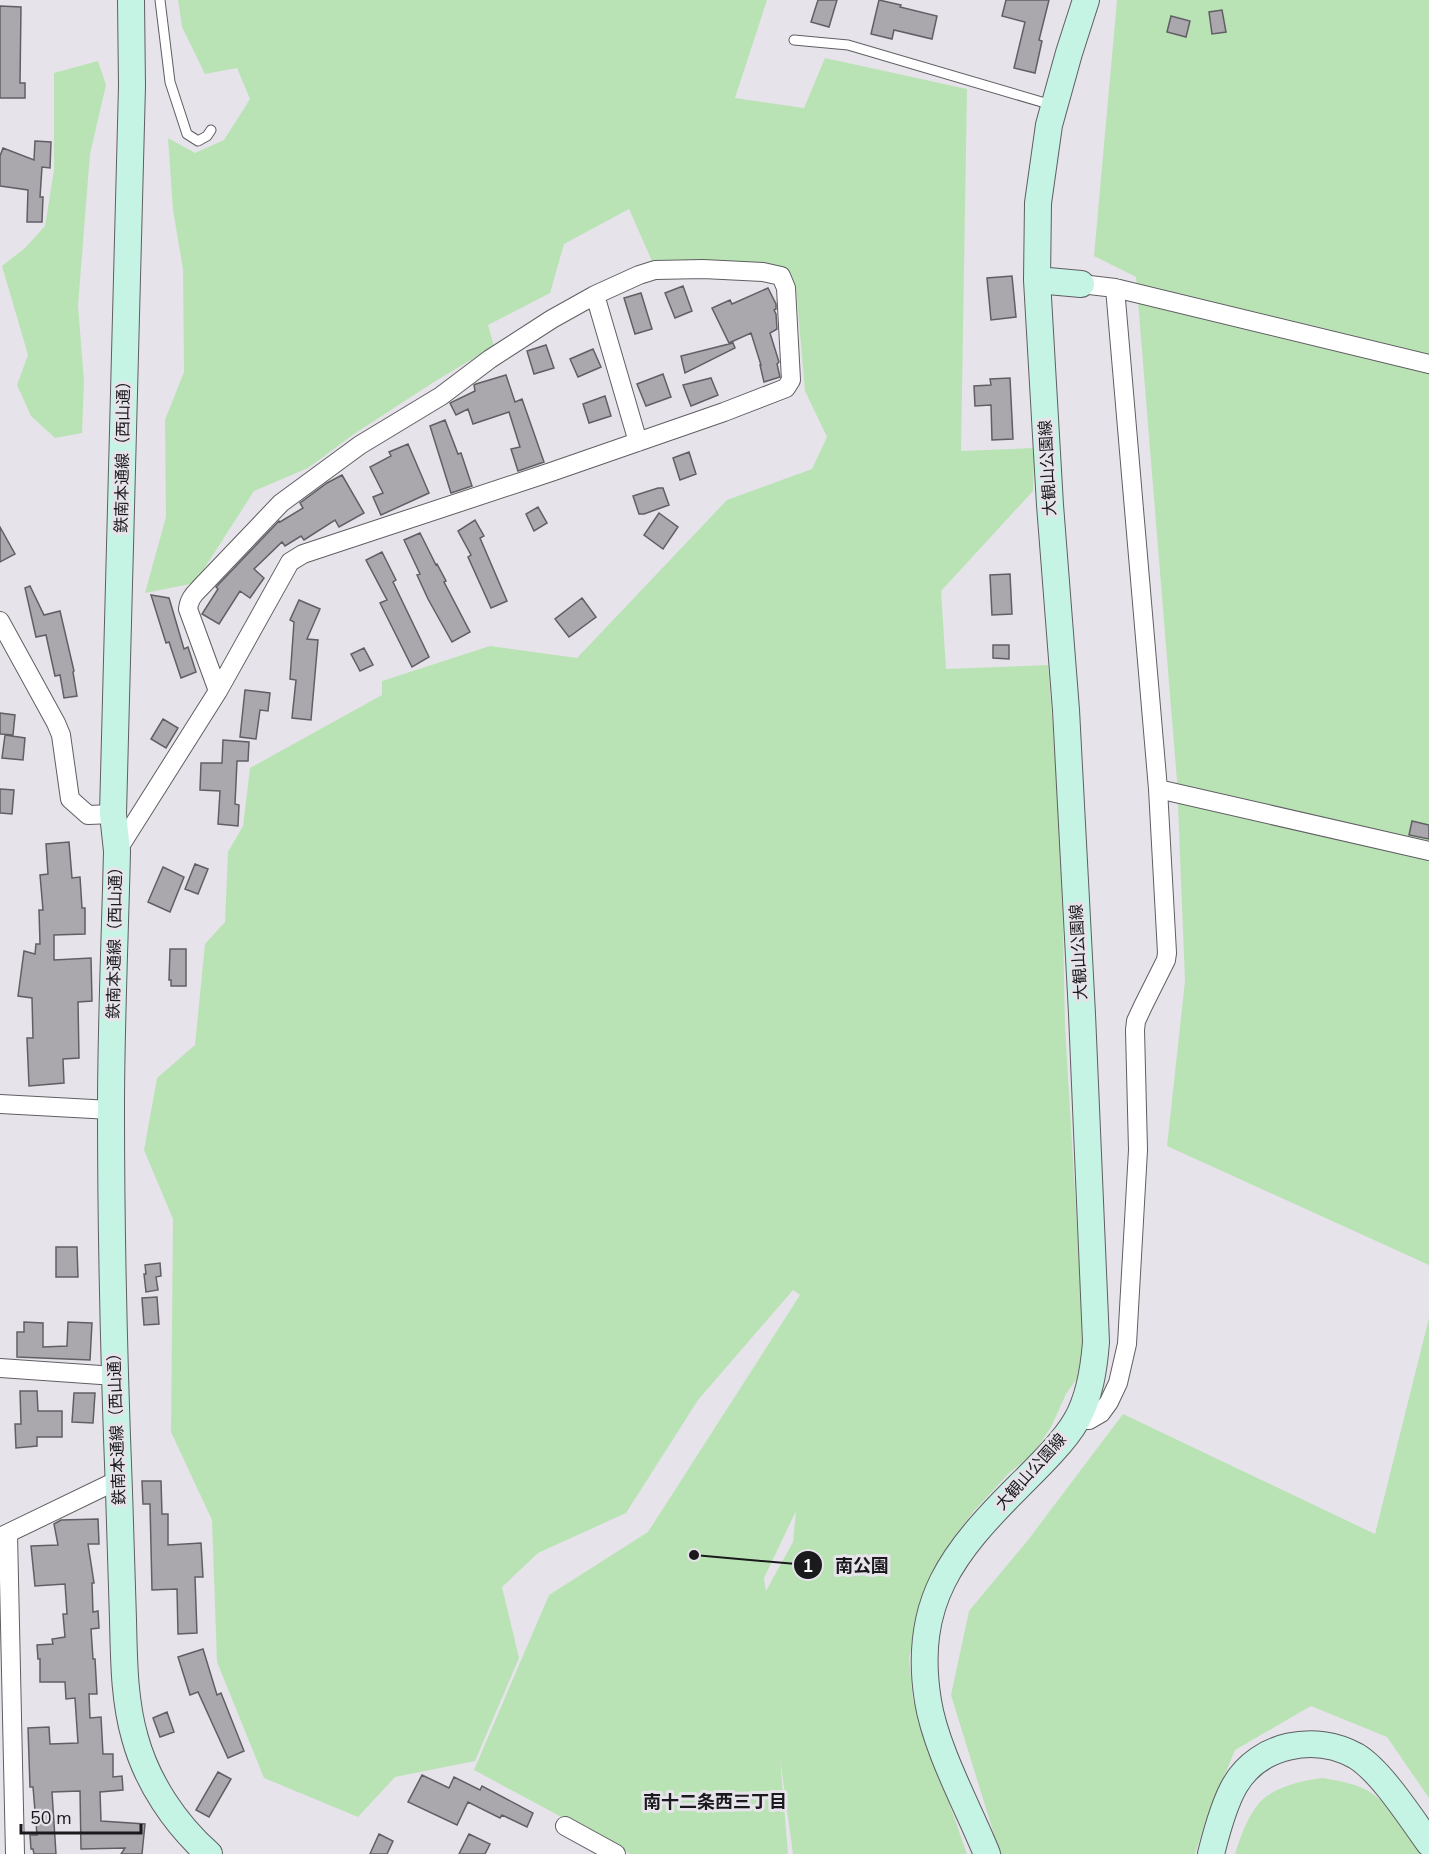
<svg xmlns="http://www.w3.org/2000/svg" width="1429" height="1854" viewBox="0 0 1429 1854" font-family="'Nunito Sans','Noto Sans JP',sans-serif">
  <rect width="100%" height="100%" fill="#e6e3ea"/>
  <path fill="#bae3b5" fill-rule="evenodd" d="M 178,0 L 767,0 L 735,98 L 804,108 L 825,58 L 967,89 L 961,451 L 1034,448 L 1033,491 L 941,591 L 946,669 L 1048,665 L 1061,832 L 1065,1026 L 1084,1345 L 1078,1377 L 1066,1394 L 1051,1427 L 1034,1453 L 1009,1473 L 974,1511 L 954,1537 L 934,1571 L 915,1624 L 909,1659 L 913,1700 L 967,1854 L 793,1854 L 780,1758 L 788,1854 L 630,1854 L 474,1770 L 549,1595 L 648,1532 L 800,1295 L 793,1290 L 698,1400 L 626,1513 L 538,1553 L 502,1587 L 519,1658 L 475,1761 L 395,1777 L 358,1817 L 264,1778 L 217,1662 L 212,1520 L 171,1432 L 173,1219 L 144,1150 L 157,1078 L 195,1045 L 205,944 L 225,922 L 228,852 L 243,826 L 250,768 L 382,695 L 382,681 L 490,646 L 577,658 L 727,500 L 812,469 L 827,437 L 805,391 L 796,287 L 790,274 L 705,261 L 652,261 L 629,209 L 564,244 L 550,293 L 488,325 L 494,346 L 434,382 L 354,434 L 308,468 L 254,491 L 195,583 L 145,593 L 166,517 L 165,420 L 184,372 L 183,269 L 173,210 L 168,138 L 195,153 L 224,140 L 250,99 L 237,68 L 205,74 L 182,27 ZM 796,1511 L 793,1542 L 766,1591 L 764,1578 Z
    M 1117,0 L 1429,0 L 1429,1265 L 1167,1146 L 1185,981 L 1177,781 L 1136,277 L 1094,256 Z
    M 98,61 L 106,85 L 90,154 L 78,306 L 84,381 L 82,433 L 55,438 L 31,416 L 17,385 L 28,355 L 2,266 L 25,248 L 45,226 L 54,170 L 54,73 Z
    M 1429,1318 L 1429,1798 L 1387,1737 L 1311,1706 L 1235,1750 L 1205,1823 L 1195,1854 L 1000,1854 L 951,1695 L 969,1611 L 1028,1540 L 1123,1414 L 1375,1534 Z
    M 1323,1778 C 1339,1781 1360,1784 1373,1794 C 1394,1809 1407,1833 1421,1854 L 1235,1854 C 1240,1838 1246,1821 1256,1807 C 1268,1788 1303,1780 1323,1778 Z"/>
  <path fill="#aaa7ad" stroke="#615f65" stroke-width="1.5" d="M 818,0 L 837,0 L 829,27 L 811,22 Z
    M 879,0 L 901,5 L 900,7 L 937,16 L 932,39 L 894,30 L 892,39 L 871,34 Z
    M 1006,0 L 1049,0 L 1039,40 L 1042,41 L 1035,73 L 1014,68 L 1025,22 L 1002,16 Z
    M 0,6 L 21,7 L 20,83 L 25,83 L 25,98 L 0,98 Z
    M 1222,10 L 1226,32 L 1212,34 L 1209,12 Z
    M 1171,16 L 1190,21 L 1186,37 L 1167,32 Z
    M 35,141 L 51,142 L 50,168 L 42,167 L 40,197 L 43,197 L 42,222 L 27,222 L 28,190 L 0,186 L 0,156 L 3,148 L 34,160 Z
    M 1012,276 L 1016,317 L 991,320 L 987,278 Z
    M 683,286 L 692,311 L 675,318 L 665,293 Z
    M 768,288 L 776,304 L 776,309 L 774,310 L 776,314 L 777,329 L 770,333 L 779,362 L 777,364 L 780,377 L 764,382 L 760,365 L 761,365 L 751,333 L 729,343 L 712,308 L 730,300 L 732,304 Z
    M 641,293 L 652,329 L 635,334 L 624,298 Z
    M 733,343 L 735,348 L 685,373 L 681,356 Z
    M 546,345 L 554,368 L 534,374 L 527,351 Z
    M 593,349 L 601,367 L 578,377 L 570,359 Z
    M 663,374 L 671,397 L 646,406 L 637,384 Z
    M 506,375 L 515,402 L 522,399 L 544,462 L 518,471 L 511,449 L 520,447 L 509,412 L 473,424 L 468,409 L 456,415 L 450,403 L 475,391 L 474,385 L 476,384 Z
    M 711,378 L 718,395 L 691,406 L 683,385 Z
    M 1010,378 L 1013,439 L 992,440 L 991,405 L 975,406 L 974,386 L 991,385 L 990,379 Z
    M 605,396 L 611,416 L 589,423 L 583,404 Z
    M 445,420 L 458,454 L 461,453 L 472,486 L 451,493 L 430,426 Z
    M 408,444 L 429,493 L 381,515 L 373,497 L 383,493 L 370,467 L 391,456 L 389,452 Z
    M 689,452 L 696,474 L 680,480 L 673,458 Z
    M 342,475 L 364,513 L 339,527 L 335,520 L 304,540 L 301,536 L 285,546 L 282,542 L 254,569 L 264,578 L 250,598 L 240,591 L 219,624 L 202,614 L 218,589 L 216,587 L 279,521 L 280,522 L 303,508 L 300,503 L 327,483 Z
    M 658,488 L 663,488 L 669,505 L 644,514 L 639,514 L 633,496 Z
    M 538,507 L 547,523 L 534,531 L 526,514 Z
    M 659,513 L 678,527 L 663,549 L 644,535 Z
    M 475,520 L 484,536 L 480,538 L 507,601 L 491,608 L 468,557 L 471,555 L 458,531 Z
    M 0,527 L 15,554 L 0,562 Z
    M 420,533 L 436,565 L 437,564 L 446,581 L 444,582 L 470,632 L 452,642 L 428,599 L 417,575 L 420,574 L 404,540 Z
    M 382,552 L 396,580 L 393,582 L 429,657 L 412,667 L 380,603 L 387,600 L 366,560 Z
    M 1010,574 L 1012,614 L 992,615 L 990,575 Z
    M 30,586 L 44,615 L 60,611 L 74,671 L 73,672 L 77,696 L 64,698 L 60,675 L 55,676 L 46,635 L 36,637 L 25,588 Z
    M 151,595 L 169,598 L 184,649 L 188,647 L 196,672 L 181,678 L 169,642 L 166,643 Z
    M 582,598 L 596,617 L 569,637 L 555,619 Z
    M 299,600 L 320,609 L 307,639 L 318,640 L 311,720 L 292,718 L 296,680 L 290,679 L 294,622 L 290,620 Z
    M 993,645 L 1009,645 L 1009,659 L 993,658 Z
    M 364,648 L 373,665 L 360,671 L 351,654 Z
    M 245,690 L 270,693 L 268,711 L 260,710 L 256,739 L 240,737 Z
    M 0,713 L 15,715 L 13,735 L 0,734 Z
    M 163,719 L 178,728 L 166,748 L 151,739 Z
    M 5,735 L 25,738 L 23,760 L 2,758 Z
    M 223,740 L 249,742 L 248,761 L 237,761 L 235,804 L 239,805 L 238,826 L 218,824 L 220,791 L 200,790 L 201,763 L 222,763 Z
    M 0,789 L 14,790 L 12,814 L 0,813 Z
    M 1412,821 L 1429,825 L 1429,839 L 1409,835 Z
    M 69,842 L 72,878 L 80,877 L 82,908 L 85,908 L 85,934 L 54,935 L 54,960 L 91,958 L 92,1001 L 78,1002 L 79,1058 L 63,1059 L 64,1083 L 29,1086 L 27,1038 L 33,1038 L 32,998 L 18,996 L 24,951 L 35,954 L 36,944 L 40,944 L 39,910 L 43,910 L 40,875 L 48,874 L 46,844 Z
    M 195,864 L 208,869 L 198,894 L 185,889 Z
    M 163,867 L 184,877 L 170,912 L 148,902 Z
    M 170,949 L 186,949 L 186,986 L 171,986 L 171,980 L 169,980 Z
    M 56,1247 L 77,1247 L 78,1277 L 56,1277 Z
    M 160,1263 L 161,1276 L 156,1277 L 158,1290 L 146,1292 L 144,1274 L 146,1274 L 145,1265 Z
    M 157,1297 L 159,1324 L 144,1325 L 142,1298 Z
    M 24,1322 L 43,1323 L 43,1347 L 67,1346 L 68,1322 L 92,1323 L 90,1360 L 17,1357 L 17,1332 L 24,1332 Z
    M 20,1391 L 37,1391 L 38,1411 L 62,1411 L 62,1437 L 37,1437 L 37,1446 L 16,1448 L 15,1424 L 21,1424 Z
    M 74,1393 L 95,1393 L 93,1423 L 72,1422 Z
    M 142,1481 L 161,1481 L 162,1514 L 168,1514 L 168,1545 L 201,1543 L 203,1577 L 195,1577 L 197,1633 L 178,1634 L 177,1589 L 152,1590 L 150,1504 L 143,1504 Z
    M 98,1519 L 99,1544 L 88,1544 L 94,1583 L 92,1583 L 93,1612 L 98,1611 L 99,1628 L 91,1629 L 93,1659 L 95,1659 L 97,1694 L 89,1694 L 90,1718 L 101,1717 L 103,1754 L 113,1754 L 113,1777 L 122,1776 L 123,1790 L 100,1792 L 101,1821 L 145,1824 L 142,1854 L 121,1854 L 125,1848 L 81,1849 L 80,1791 L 52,1792 L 56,1854 L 34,1854 L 33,1849 L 31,1849 L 30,1835 L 37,1835 L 33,1787 L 30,1787 L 28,1728 L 49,1727 L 50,1744 L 78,1743 L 75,1698 L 66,1699 L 65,1682 L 40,1682 L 40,1659 L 38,1659 L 37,1645 L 53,1644 L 52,1639 L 65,1637 L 63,1614 L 67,1614 L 65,1584 L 35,1586 L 31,1546 L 58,1545 L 54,1524 L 61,1520 Z
    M 203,1649 L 217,1695 L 221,1693 L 244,1751 L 228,1758 L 198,1692 L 190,1695 L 178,1657 Z
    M 167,1712 L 174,1732 L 160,1737 L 153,1718 Z
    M 218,1772 L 231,1779 L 209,1817 L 196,1810 Z
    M 422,1775 L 449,1788 L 454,1777 L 480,1790 L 482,1786 L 533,1813 L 527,1827 L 502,1815 L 500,1818 L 468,1802 L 457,1825 L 408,1802 Z
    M 379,1834 L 393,1841 L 387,1854 L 370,1854 Z
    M 469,1834 L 490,1844 L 485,1854 L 459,1854 Z"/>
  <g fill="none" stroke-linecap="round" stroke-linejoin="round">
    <g stroke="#605e63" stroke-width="11">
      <path id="lane" d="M 160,0 L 170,82 L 187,134 L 198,141 L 207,136 L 211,130
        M 794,40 L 848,45 L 1052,105"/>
    </g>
    <g stroke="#605e63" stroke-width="20">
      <path id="street" d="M 703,269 L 763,272 L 781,276 L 786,288 L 791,380 L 786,388 L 724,412 L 551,472 L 303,554 L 290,562 L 218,691 L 188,609 C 189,600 193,595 199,589 L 281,503 L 360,445 L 441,396 L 490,359 L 552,319 L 595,295 L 639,275 L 655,270 Z
        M 1081,284 L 1115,288 L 1429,364
        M 595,295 L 638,442
        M 0,621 L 56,723 L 61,735 L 70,799 L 88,815 L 113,814
        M 1158,789 L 1429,851
        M 117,851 L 218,691
        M 0,1104 L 111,1110
        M 0,1368 L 115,1376
        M 1076,1420 L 1089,1420 L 1101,1413 L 1109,1402 L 1118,1383 L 1127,1344 L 1138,1150 L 1135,1030 L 1136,1021 L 1143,1006 L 1166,960 L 1167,953 L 1158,789 L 1115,288
        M 8,1534 L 15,1854
        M 0,1537 L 118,1480
        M 565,1826 L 616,1854"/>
    </g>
    <g stroke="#605e63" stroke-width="28">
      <path id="secondary" d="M 131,0 L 132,86 L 113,814 L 117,851 C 115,937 111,1023 111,1109 C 111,1237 114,1364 119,1491 C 120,1534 122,1577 123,1620 C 124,1660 124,1700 135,1738 C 147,1782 175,1824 209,1854
        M 1037,280 L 1081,284
        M 987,1854 C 968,1807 936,1750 928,1701 C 912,1602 953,1552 1019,1486 C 1037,1468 1064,1442 1076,1421 C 1090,1397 1094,1368 1096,1342 L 1082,1014 L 1066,710 L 1050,505 L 1037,280 L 1038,203 L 1049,125 L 1069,53 L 1086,0
        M 1211,1854 C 1216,1834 1225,1802 1235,1785 C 1259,1744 1315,1733 1356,1756 C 1381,1771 1411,1818 1429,1843"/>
    </g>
    <use href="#lane" stroke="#fff" stroke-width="9"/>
    <use href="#street" stroke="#fff" stroke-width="18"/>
    <use href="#secondary" stroke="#c5f3e4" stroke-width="26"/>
  </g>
  <g text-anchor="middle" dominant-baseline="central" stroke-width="6" stroke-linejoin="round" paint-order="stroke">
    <g font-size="16" fill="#1a191c" stroke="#e6e3ea">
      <text transform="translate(123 453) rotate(-89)">鉄南本通線（西山通）</text>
      <text transform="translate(1048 468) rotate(-93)">大観山公園線</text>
      <text transform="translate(115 939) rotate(-89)">鉄南本通線（西山通）</text>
      <text transform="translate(1079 952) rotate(-93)">大観山公園線</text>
      <text transform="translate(117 1425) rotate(-92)">鉄南本通線（西山通）</text>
      <text transform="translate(1031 1472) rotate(-48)">大観山公園線</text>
    </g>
    <g font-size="18" font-weight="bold" fill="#1a191c" stroke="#e6e3ea">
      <text x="715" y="1802">南十二条西三丁目</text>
    </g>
  </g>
  <path fill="none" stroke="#1a191c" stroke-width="2" d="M694 1555L808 1565"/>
  <g fill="#1a191c" stroke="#e6e3ea" stroke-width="2">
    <circle cx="694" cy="1555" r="6"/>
    <circle cx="808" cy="1565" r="15"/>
  </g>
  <g font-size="18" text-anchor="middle" font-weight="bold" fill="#fff">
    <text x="808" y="1572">1</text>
  </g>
  <g font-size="18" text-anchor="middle" font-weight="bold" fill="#1a191c" stroke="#e6e3ea" stroke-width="6" stroke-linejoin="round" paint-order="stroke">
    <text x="862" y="1572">南公園</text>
  </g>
  <path d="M21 1824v9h120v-9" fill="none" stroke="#1a191c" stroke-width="3"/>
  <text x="30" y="1824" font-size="18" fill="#1a191c" stroke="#e6e3ea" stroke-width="4.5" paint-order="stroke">50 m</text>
</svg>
